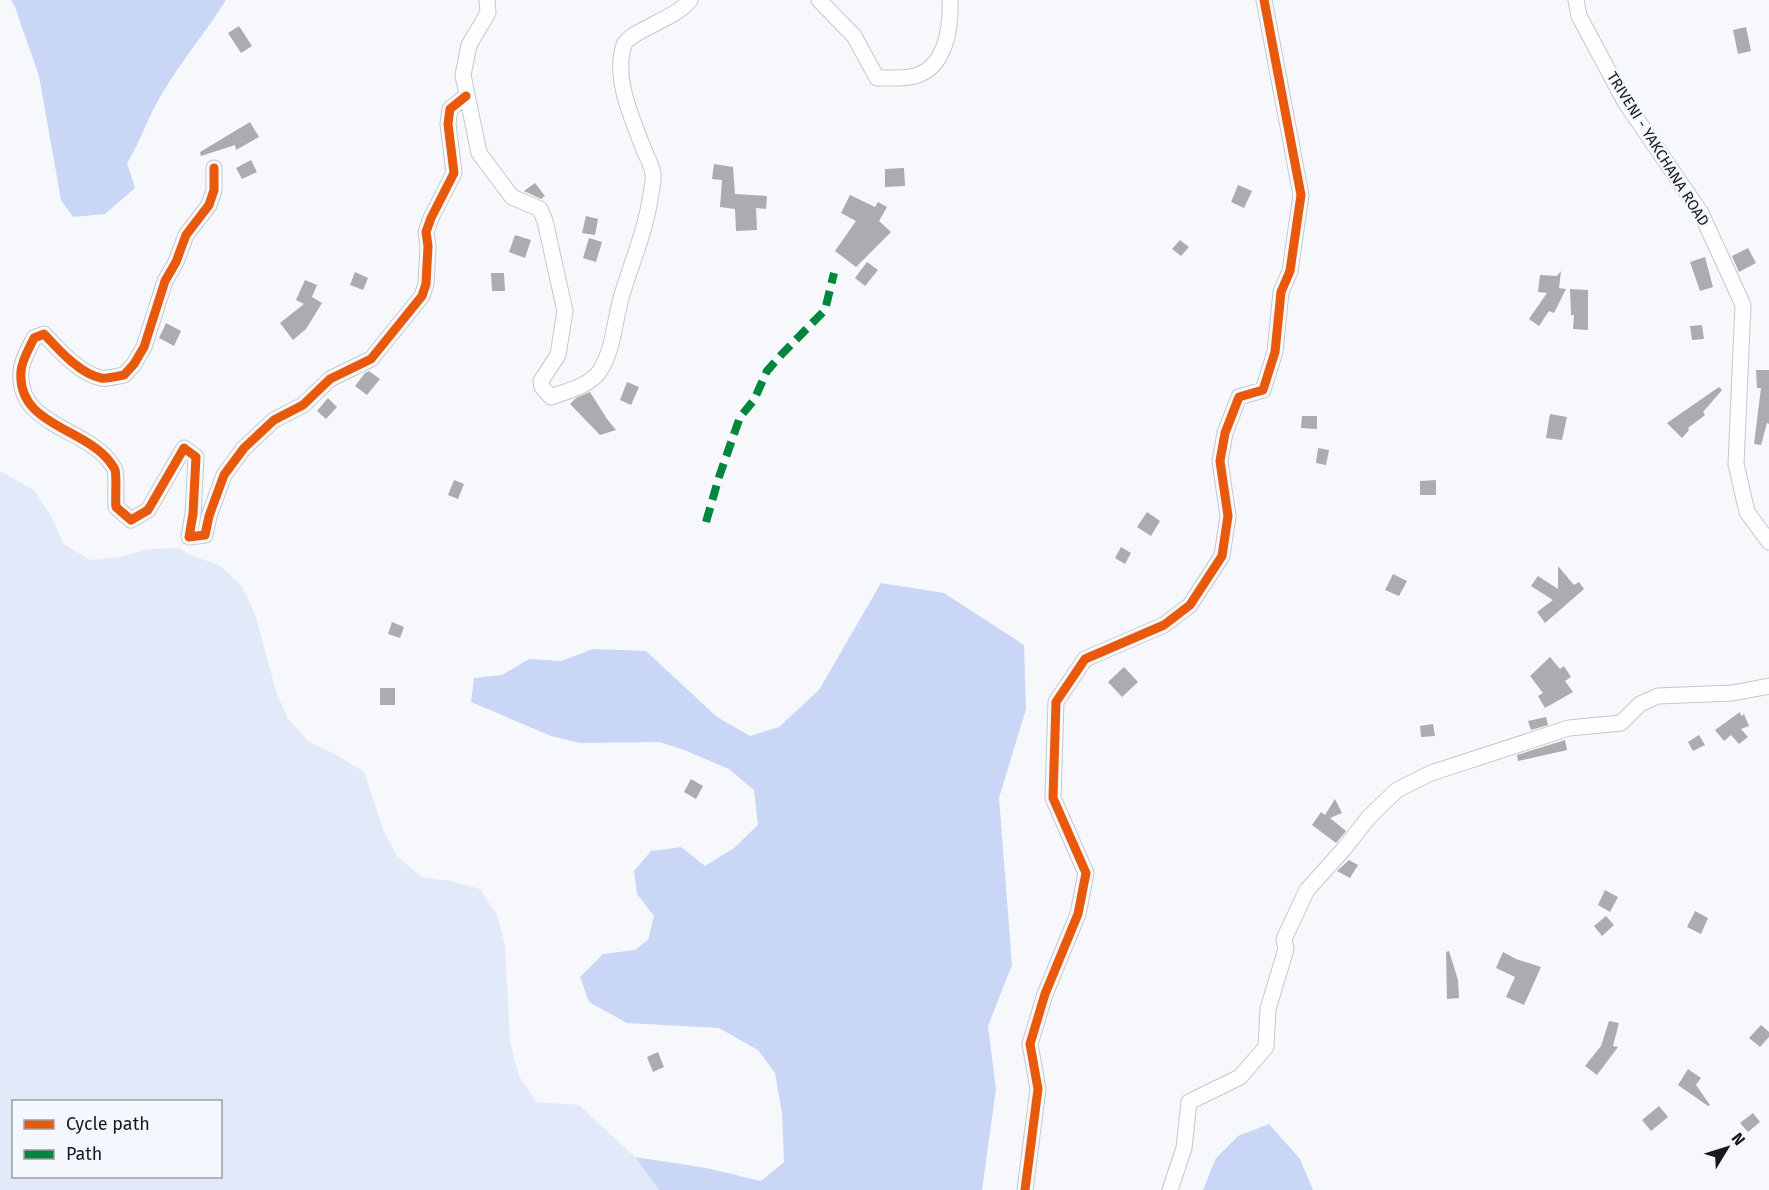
<svg xmlns="http://www.w3.org/2000/svg" width="1769" height="1190" viewBox="0 0 1769 1190" font-family="'Fira Sans',sans-serif">
  <rect width="100%" height="100%" fill="#f6f8fc"/>
  <path fill="#e2e9f9" fill-rule="evenodd" d="M 0,471 L 34,490 L 51,516 L 64,544 L 90,560 L 120,557 L 149,549 L 180,548 L 190,555 L 219,565 L 242,586 L 255,614 L 276,691 L 288,719 L 309,742 L 337,755 L 364,772 L 383,829 L 397,856 L 421,877 L 451,881 L 480,889 L 497,915 L 505,945 L 510,1042 L 519,1076 L 536,1102 L 579,1105 L 635,1157 L 659,1190 L 0,1190 ZM 14,1102 L 220,1102 L 220,1176 L 14,1176 Z"/>
  <path fill="#c9d6f6" d="M 11,0 L 226,0 C 206,32 182,60 163,92 C 148,116 142,139 127,163 L 135,188 L 105,214 L 73,217 L 61,200 L 39,76 L 15,7 Z
    M 881,583 L 944,593 L 1024,645 L 1026,709 L 999,798 L 1012,965 L 988,1026 L 996,1089 L 982,1190 L 659,1190 L 635,1157 L 706,1168 L 761,1181 L 784,1162 L 782,1113 L 775,1073 L 758,1050 L 719,1028 L 627,1023 L 589,1002 L 580,977 L 603,954 L 635,950 L 648,940 L 654,916 L 637,894 L 634,871 L 651,851 L 681,847 L 705,866 L 734,848 L 758,825 L 754,790 L 729,769 L 684,750 L 660,742 L 580,743 L 551,736 L 471,702 L 474,678 L 502,675 L 529,659 L 561,661 L 593,649 L 646,651 L 717,717 L 750,736 L 779,727 L 819,690 Z
    M 1269,1124 L 1300,1159 L 1313,1190 L 1203,1190 L 1216,1158 L 1238,1136 Z"/>
  <path fill="#aaacaf" d="M 239,26 L 252,46 L 241,53 L 228,33 Z
    M 1746,27 L 1751,51 L 1738,54 L 1733,30 Z
    M 250,122 L 259,137 L 236,150 L 235,145 L 201,156 L 200,152 Z
    M 251,160 L 257,172 L 242,179 L 236,168 Z
    M 714,164 L 733,167 L 735,194 L 767,196 L 766,209 L 756,208 L 757,230 L 736,231 L 735,209 L 720,207 L 722,180 L 712,179 Z
    M 904,168 L 905,186 L 885,187 L 885,169 Z
    M 535,183 L 545,196 L 541,199 L 524,191 Z
    M 1238,185 L 1252,191 L 1244,208 L 1231,202 Z
    M 850,195 L 875,207 L 878,202 L 887,207 L 879,221 L 891,232 L 856,267 L 835,251 L 856,221 L 841,213 Z
    M 586,216 L 598,219 L 595,235 L 582,233 Z
    M 515,235 L 531,240 L 525,258 L 509,252 Z
    M 589,238 L 602,242 L 596,262 L 583,258 Z
    M 1180,240 L 1189,247 L 1181,256 L 1172,249 Z
    M 1748,248 L 1756,263 L 1739,272 L 1732,256 Z
    M 1705,257 L 1713,287 L 1700,291 L 1690,262 Z
    M 867,262 L 878,270 L 865,286 L 855,278 Z
    M 1561,271 L 1559,288 L 1566,289 L 1554,313 L 1549,311 L 1539,326 L 1529,319 L 1547,293 L 1538,292 L 1540,275 L 1557,276 Z
    M 355,272 L 368,278 L 363,290 L 350,285 Z
    M 491,273 L 504,273 L 505,291 L 492,291 Z
    M 305,280 L 317,285 L 312,297 L 322,303 L 306,329 L 293,340 L 280,323 L 304,304 L 296,300 Z
    M 1570,289 L 1588,290 L 1588,330 L 1573,329 L 1574,315 L 1571,315 Z
    M 166,323 L 181,331 L 174,346 L 159,338 Z
    M 1702,325 L 1704,339 L 1692,340 L 1690,326 Z
    M 1756,370 L 1769,370 L 1769,424 L 1767,423 L 1761,445 L 1754,444 L 1761,388 L 1757,388 Z
    M 369,371 L 380,379 L 367,395 L 355,386 L 365,373 Z
    M 627,382 L 639,387 L 631,405 L 620,400 Z
    M 1719,387 L 1722,390 L 1703,412 L 1705,415 L 1688,428 L 1689,430 L 1682,438 L 1667,423 Z
    M 590,392 L 607,419 L 616,430 L 600,435 L 570,404 L 576,398 Z
    M 328,398 L 337,407 L 326,419 L 317,411 Z
    M 1550,414 L 1567,417 L 1562,440 L 1546,438 Z
    M 1302,416 L 1317,416 L 1317,429 L 1301,428 Z
    M 1318,448 L 1329,450 L 1326,465 L 1316,463 Z
    M 454,480 L 464,484 L 458,499 L 448,495 Z
    M 1436,480 L 1436,495 L 1420,495 L 1420,481 Z
    M 1147,512 L 1160,521 L 1151,536 L 1137,527 Z
    M 1121,547 L 1131,553 L 1125,564 L 1115,558 Z
    M 1558,566 L 1574,585 L 1579,582 L 1584,589 L 1545,623 L 1537,612 L 1553,600 L 1531,586 L 1538,576 L 1558,589 Z
    M 1393,574 L 1407,581 L 1399,596 L 1385,590 Z
    M 392,622 L 404,627 L 400,638 L 388,634 Z
    M 1550,657 L 1560,669 L 1564,666 L 1571,677 L 1565,681 L 1573,692 L 1545,708 L 1538,696 L 1543,693 L 1530,676 Z
    M 1124,667 L 1138,682 L 1122,697 L 1108,682 Z
    M 380,688 L 395,688 L 395,705 L 380,705 Z
    M 1740,712 L 1741,716 L 1744,714 L 1749,726 L 1741,729 L 1748,737 L 1739,744 L 1731,735 L 1724,741 L 1715,730 Z
    M 1546,717 L 1548,725 L 1531,730 L 1528,721 Z
    M 1433,724 L 1435,736 L 1421,737 L 1420,726 Z
    M 1699,735 L 1705,745 L 1693,751 L 1688,742 Z
    M 1565,740 L 1567,750 L 1518,761 L 1517,755 Z
    M 691,779 L 703,786 L 696,799 L 684,792 Z
    M 1335,799 L 1342,813 L 1330,818 L 1346,831 L 1336,843 L 1312,825 L 1321,812 L 1325,815 Z
    M 1349,860 L 1358,865 L 1350,878 L 1337,871 Z
    M 1605,890 L 1618,897 L 1610,912 L 1598,905 Z
    M 1695,911 L 1708,918 L 1701,934 L 1687,927 Z
    M 1606,916 L 1614,925 L 1602,936 L 1594,926 Z
    M 1449,951 L 1458,980 L 1459,998 L 1447,999 L 1446,952 Z
    M 1503,952 L 1516,959 L 1541,967 L 1524,1005 L 1506,997 L 1515,977 L 1496,968 Z
    M 1609,1021 L 1619,1023 L 1613,1046 L 1618,1047 L 1597,1075 L 1585,1066 L 1601,1046 Z
    M 1761,1025 L 1769,1032 L 1769,1037 L 1760,1047 L 1749,1038 Z
    M 658,1052 L 664,1067 L 653,1072 L 647,1057 Z
    M 1688,1069 L 1701,1078 L 1696,1085 L 1710,1105 L 1708,1106 L 1678,1085 Z
    M 1659,1106 L 1668,1117 L 1651,1131 L 1642,1120 Z
    M 1753,1113 L 1760,1122 L 1748,1132 L 1740,1123 Z"/>
  <g fill="none" stroke-linecap="round" stroke-linejoin="round">
    <g stroke="#c6c7cb" stroke-width="17">
      <path id="minor" d="M 487,0 L 488,13 L 469,45 L 463,75 L 479,153 L 512,197 L 540,209 L 545,221 L 565,311 L 558,355 L 541,381 L 542,387 L 551,397 C 567,391 589,386 599,372 C 613,352 614,325 620,302 C 630,265 646,232 651,193 C 652,188 654,181 653,175 C 653,167 647,157 644,150 C 632,118 613,78 624,45 C 629,31 676,19 690,0
        M 819,0 L 854,36 L 877,78 C 889,78 903,79 915,76 C 946,67 951,28 950,0
        M 1576,0 L 1579,16 L 1625,102 L 1701,213 L 1743,305 L 1736,464 L 1747,512 L 1769,542
        M 214,168 L 214,190 L 209,205 L 186,235 L 176,262 L 165,281 L 144,347 L 134,364 L 124,375 C 117,376 107,379 101,378 C 80,374 58,349 44,334 L 34,338 C 30,347 21,361 21,372 C 17,425 85,428 110,462 C 112,465 114,467 115,470 C 117,476 115,498 116,507 L 131,520 L 148,510 L 184,448 L 196,457 L 193,514 L 189,537 L 205,535 L 209,516 L 224,475 L 244,448 L 274,420 L 303,405 L 330,379 L 371,359 L 422,296 L 426,284 L 428,246 L 426,232 L 431,218 L 454,173 L 448,124 L 450,109 L 466,96
        M 1025,1190 L 1038,1089 L 1030,1044 L 1045,994 L 1078,914 L 1086,873 L 1053,798 L 1056,702 L 1085,659 L 1164,625 L 1190,605 L 1222,556 L 1228,516 L 1220,461 L 1225,433 L 1239,397 L 1263,390 L 1275,352 L 1281,292 L 1290,271 L 1301,195 L 1264,0
        M 1170,1190 L 1184,1148 L 1189,1102 L 1240,1077 L 1266,1047 L 1268,1009 L 1286,949 L 1284,939 L 1307,890 L 1343,850 L 1369,817 L 1397,790 L 1431,773 L 1569,728 L 1621,723 L 1640,704 L 1658,696 L 1733,693 L 1769,686"/>
    </g>
    <use href="#minor" stroke="#fefeff" stroke-width="15"/>
    <path stroke="#00873e" stroke-width="8" stroke-dasharray="15 8" stroke-linecap="butt" d="M 706,522 L 719,477 L 740,417 L 754,400 L 767,371 L 782,354 L 825,310 L 834,273"/>
    <g stroke="#f4f7fe" stroke-width="13">
      <path id="cycleway" d="M 214,168 L 214,190 L 209,205 L 186,235 L 176,262 L 165,281 L 144,347 L 134,364 L 124,375 C 117,376 107,379 101,378 C 80,374 58,349 44,334 L 34,338 C 30,347 21,361 21,372 C 17,425 85,428 110,462 C 112,465 114,467 115,470 C 117,476 115,498 116,507 L 131,520 L 148,510 L 184,448 L 196,457 L 193,514 L 189,537 L 205,535 L 209,516 L 224,475 L 244,448 L 274,420 L 303,405 L 330,379 L 371,359 L 422,296 L 426,284 L 428,246 L 426,232 L 431,218 L 454,173 L 448,124 L 450,109 L 466,96
        M 1025,1190 L 1038,1089 L 1030,1044 L 1045,994 L 1078,914 L 1086,873 L 1053,798 L 1056,702 L 1085,659 L 1164,625 L 1190,605 L 1222,556 L 1228,516 L 1220,461 L 1225,433 L 1239,397 L 1263,390 L 1275,352 L 1281,292 L 1290,271 L 1301,195 L 1264,0"/>
    </g>
    <use href="#cycleway" stroke="#e8590c" stroke-width="9"/>
  </g>
  <g text-anchor="middle" dominant-baseline="central" stroke-width="4.5" stroke-linejoin="round" paint-order="stroke">
    <g font-size="15" fill="#17191d" stroke="#f4f7fe">
      <text transform="translate(1658 149) rotate(58)">TRIVENI - YAKCHANA ROAD</text>
    </g>
  </g>
  <rect x="12" y="1100" width="210" height="78" fill="#f4f7fe" stroke="#9c9ea4" stroke-width="1.5"/>
  <rect x="24" y="1120" width="30" height="9" fill="#e8590c" stroke="#9c9ea4" stroke-width="1.5"/>
  <text x="66" y="1130" font-size="18" fill="#17191d">Cycle path</text>
  <rect x="24" y="1150" width="30" height="9" fill="#00873e" stroke="#9c9ea4" stroke-width="1.5"/>
  <text x="66" y="1160" font-size="18" fill="#17191d">Path</text>
  <g transform="translate(1727 1148) rotate(52)" stroke="#f4f7fe" stroke-width="4.5" paint-order="stroke">
  <path d="M0-4.5L10 22L0 15L-10 22Z" fill="#17191d"/>
  <text y="-9" font-size="16" font-weight="bold" text-anchor="middle" fill="#17191d">N</text>
  </g>
</svg>
